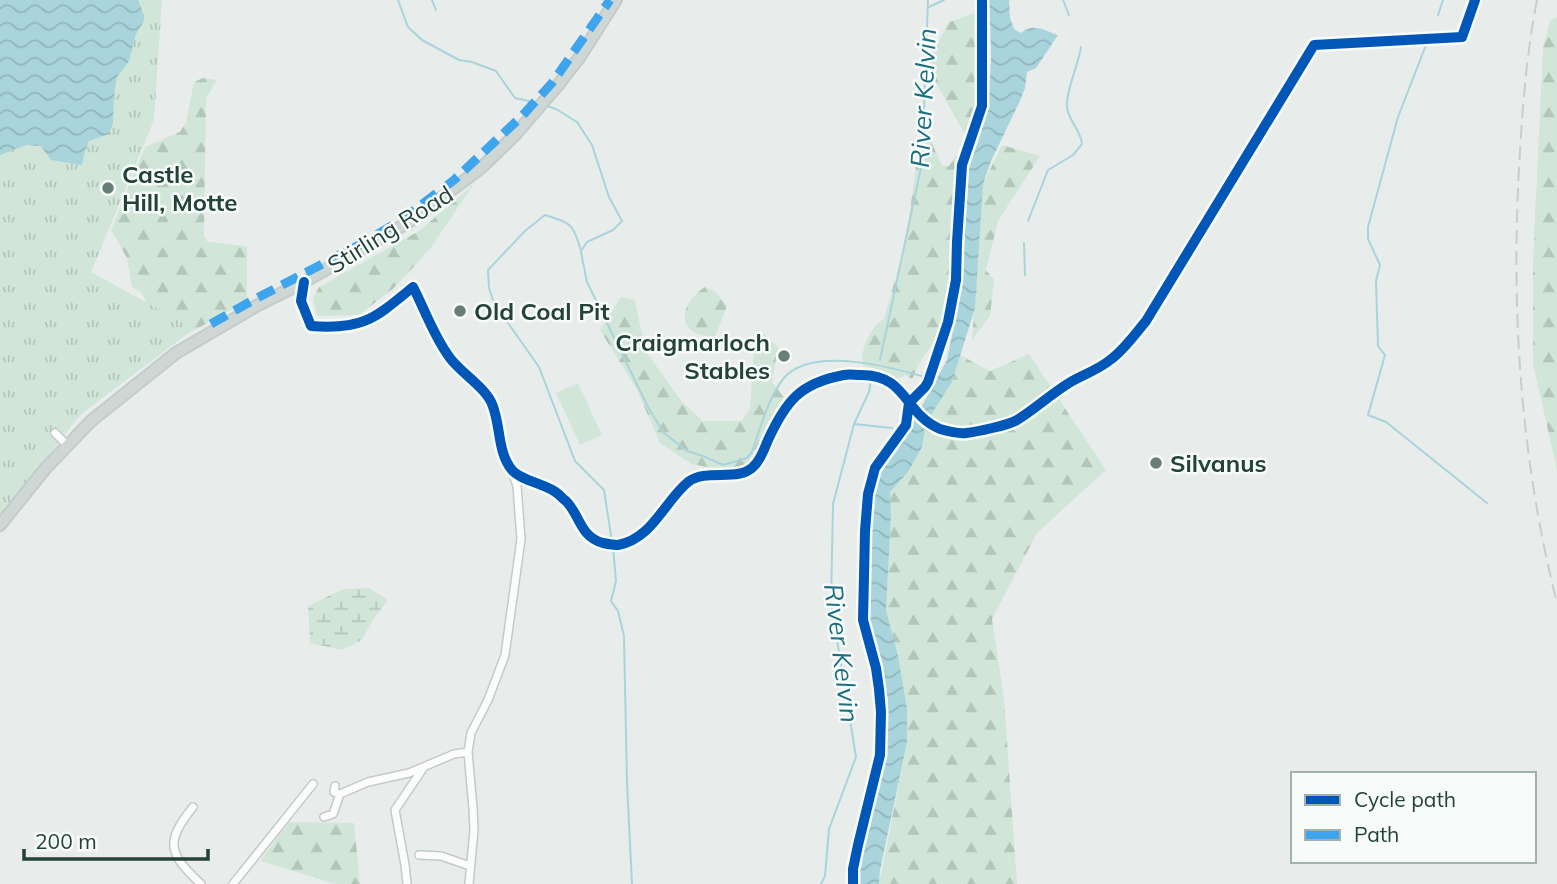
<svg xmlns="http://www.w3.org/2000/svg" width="1557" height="884" viewBox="0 0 1557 884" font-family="Mulish,sans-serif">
  <defs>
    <pattern id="forest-firs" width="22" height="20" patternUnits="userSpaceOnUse" patternTransform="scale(1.75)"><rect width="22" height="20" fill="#d1e6d8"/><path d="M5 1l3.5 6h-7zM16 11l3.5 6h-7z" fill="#b3c6ba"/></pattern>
    <pattern id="wetland-marsh" width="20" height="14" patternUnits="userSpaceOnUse" patternTransform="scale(1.75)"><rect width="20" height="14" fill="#d1e6d8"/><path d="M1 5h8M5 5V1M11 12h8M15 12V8" fill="none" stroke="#b3c6ba"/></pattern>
    <pattern id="park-tufts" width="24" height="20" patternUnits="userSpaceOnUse" patternTransform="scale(1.75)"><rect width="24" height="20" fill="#d1e6d8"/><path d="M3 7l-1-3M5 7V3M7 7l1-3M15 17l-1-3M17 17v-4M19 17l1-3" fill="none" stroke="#b3c6ba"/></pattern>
    <pattern id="water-waves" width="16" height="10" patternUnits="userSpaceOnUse" patternTransform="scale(1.75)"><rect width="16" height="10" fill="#a9d4db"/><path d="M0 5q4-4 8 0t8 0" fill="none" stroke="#91b7bd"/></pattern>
  </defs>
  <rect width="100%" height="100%" fill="#e8edeb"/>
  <path fill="#d1e6d8" d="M 578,383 L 602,435 L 580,445 L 556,393 Z"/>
  <path fill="url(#forest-firs)" d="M 977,12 L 979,102 L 966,137 L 928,68 L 934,49 L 949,22 Z
    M 1557,17 L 1557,470 L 1533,364 L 1533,259 L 1543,48 L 1550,21 Z
    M 203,78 L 217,80 L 206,98 L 204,236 L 209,242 L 247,246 L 247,301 L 193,331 L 159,332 L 142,293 L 132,287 L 127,258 L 111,230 L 145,147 L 180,132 L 186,122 L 194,82 Z
    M 926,130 L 942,166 L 949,166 L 956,156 L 961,156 L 954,195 L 953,278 L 950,294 L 937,338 L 922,359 L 912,379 L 905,375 L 893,381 L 877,369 L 863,366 C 860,350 869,328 884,319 L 900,262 L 909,218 L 921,131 Z
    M 1002,145 L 1040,156 L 998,221 L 986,270 L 994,280 L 990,316 L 972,340 L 983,184 Z
    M 473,185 L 430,249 L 395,287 L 359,315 L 317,316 L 313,298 L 319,287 L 419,231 Z
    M 705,287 L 715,291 L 727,306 L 715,337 C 677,336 676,306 705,287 Z
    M 621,297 L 635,300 L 645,350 L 682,402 L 703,421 L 742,421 L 750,408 L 754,345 L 763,333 L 778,347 L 772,382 L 785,399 L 772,422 L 758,454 L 751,463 L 730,471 L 691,464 L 660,443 L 637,390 L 600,330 Z
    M 1029,354 L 1106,470 L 1037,533 L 992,619 L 1004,698 L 1017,884 L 879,884 L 907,742 L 907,709 L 886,610 L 891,515 L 890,492 L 908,472 L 922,447 L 926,423 L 952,382 L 960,355 L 990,371 Z
    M 289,822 L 354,823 L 360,884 L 336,884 L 260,861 Z"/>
  <path fill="url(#wetland-marsh)" d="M 369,588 L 388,600 L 374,618 L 362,640 L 342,650 L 310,643 L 308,606 L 343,589 Z"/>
  <path fill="url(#park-tufts)" d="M 0,0 L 162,0 L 154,120 L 91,272 L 194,329 L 80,415 L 0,520 Z"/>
  <path fill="url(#water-waves)" d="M 0,0 L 138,0 L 144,15 L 144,21 L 136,34 L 129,61 L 117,77 L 114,93 L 113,123 L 109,134 L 89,141 L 85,151 L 82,165 L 51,160 L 41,146 L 26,145 L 0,155 Z
    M 989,0 L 1009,0 L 1010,18 L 1014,29 L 1021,33 C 1034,22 1045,31 1058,35 L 1036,68 L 1027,72 L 1025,88 L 1019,103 L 991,161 L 983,184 L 975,308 L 952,382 L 926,423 L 922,447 L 908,472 L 890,492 L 891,515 L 886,610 L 898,656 L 907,709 L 907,742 L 880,870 L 879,884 L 858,884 L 857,867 L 874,807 L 887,736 L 888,699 L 870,624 L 867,587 L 872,482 L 898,439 L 917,415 L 947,360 L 958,305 L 968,171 C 981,135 990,98 991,60 C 991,40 990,20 989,0 Z"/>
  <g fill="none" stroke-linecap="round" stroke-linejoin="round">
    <path stroke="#a9d4db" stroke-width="2" d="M 398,0 L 408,27 L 422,40 L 459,60 L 472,62 L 496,71 L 515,98 L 538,103
      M 432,0 L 436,10
      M 1063,0 L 1069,15
      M 929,7 L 944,0
      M 1438,15 L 1443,0
      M 1426,45 L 1398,117 L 1368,227 L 1368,239 L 1380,265 L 1376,281 L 1378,346 L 1385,355 L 1368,415 L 1386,422 L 1487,503
      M 547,106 L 556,109 L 577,122 L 592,145 L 609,197 L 622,221 L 613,230 L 587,242 L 581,251 C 573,223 572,224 545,215 L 525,231 L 488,270 L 489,288 L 494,303 L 539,367 L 575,461 L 604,490 L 612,542
      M 1028,221 L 1048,170 L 1073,155 L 1082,144 C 1081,131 1069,121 1067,108 C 1065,93 1079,63 1081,47
      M 1024,243 L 1025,275
      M 581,252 L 587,282 L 648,407 L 664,433 L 687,451 L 703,456 L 723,465 L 747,458 L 752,452 C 760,429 769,396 784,378 C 813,344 899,369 935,380
      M 880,360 L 922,163 L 928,0
      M 854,424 L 892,428
      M 613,547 L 616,581 L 611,601 L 618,611 L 624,636 L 627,783 L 632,884
      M 821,884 L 825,876 L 829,829 L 856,757 L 831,603 L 833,504 L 854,424 L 869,392 L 871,380"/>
    <g stroke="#c5cac8" stroke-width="10">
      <path id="minor" d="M 304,282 L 301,301 L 311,326 C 363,330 374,319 413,287 C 425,310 434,337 450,358 C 461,373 486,388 492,404 C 501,425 497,452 512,470 C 519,479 543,484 554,491 C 558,493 562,498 566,501 C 580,515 580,537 603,543 C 608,544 613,545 618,545 C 652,539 664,502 688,482 C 706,468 738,482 753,467 C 761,460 764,449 768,440 C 786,401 800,383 844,375 C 849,374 855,375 860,375 C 907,374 904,414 940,429 C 947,431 959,434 966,433 C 976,432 1009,425 1017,420 C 1035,409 1051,394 1069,383 C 1082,375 1098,370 1110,360 C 1124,350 1135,334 1146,321 L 1314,45 L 1462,37 L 1475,0
        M 55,433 L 67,445
        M 335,786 L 334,792 L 340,794
        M 340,794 L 368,782 L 409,773 L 454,754 L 468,752
        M 193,807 C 164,843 169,854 201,884
        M 324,817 L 333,814 L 340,794
        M 419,855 L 441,856 L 470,866
        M 233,884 L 313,784
        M 407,884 L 405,865 L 395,810 L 424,767
        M 469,884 L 474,830 L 473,808 L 468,752 L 471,733 L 488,700 L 505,655 L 521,539 L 517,486 L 512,471"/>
    </g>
    <g stroke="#c3ccc9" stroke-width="14">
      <path id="primary" d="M 0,525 L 45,469 L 91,421 L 176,353 L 258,305 L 304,282 L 409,222 L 481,168 L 515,135 L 558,85 L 579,58 L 616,0"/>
    </g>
    <use href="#minor" stroke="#fcfcfc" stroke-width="7"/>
    <use href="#primary" stroke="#cfd7d5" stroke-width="10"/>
    <path stroke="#c9cdcc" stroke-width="2" stroke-dasharray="14 7" stroke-linecap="butt" d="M 1537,0 C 1526,56 1522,113 1519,169 C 1511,315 1521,461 1557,603"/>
    <path stroke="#3ea4ec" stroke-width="9" stroke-dasharray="18 9" stroke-linecap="butt" d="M 211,324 L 255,299 L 363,243 L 403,219 L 454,180 L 522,116 L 552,83 L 610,0"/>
    <g stroke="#f7fbf9" stroke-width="15">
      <path id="cycleway" d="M 304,282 L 301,301 L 311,326 C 363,330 374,319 413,287 C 425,310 434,337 450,358 C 461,373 486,388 492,404 C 501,425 497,452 512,470 C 519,479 543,484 554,491 C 558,493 562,498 566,501 C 580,515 580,537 603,543 C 608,544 613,545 618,545 C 652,539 664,502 688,482 C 706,468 738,482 753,467 C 761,460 764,449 768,440 C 786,401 800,383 844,375 C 849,374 855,375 860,375 C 907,374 904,414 940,429 C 947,431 959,434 966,433 C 976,432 1009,425 1017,420 C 1035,409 1051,394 1069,383 C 1082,375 1098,370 1110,360 C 1124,350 1135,334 1146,321 L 1314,45 L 1462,37 L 1475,0
        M 853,884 L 853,869 L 858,845 L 880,755 L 881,712 L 879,689 L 876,668 L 863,620 L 865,531 L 868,494 L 875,468 L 906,425 L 909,403 L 925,387 L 928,382 L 948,322 L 956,280 L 957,242 L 962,165 L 982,106 L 982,0"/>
    </g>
    <use href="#cycleway" stroke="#0057b8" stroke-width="10"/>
  </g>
  <g fill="#697e78" stroke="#f7fbf9" stroke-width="2.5">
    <circle cx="108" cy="188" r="7"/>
    <circle cx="460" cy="311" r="7"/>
    <circle cx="784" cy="356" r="7"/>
    <circle cx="1156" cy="463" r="7"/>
  </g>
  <g text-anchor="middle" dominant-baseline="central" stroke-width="5" stroke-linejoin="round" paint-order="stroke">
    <g font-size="24" font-weight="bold" fill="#24423a" stroke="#f7fbf9" text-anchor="start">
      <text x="122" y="174">Castle<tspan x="122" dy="28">Hill, Motte</tspan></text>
      <text x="474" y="311">Old Coal Pit</text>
      <text x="770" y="342" text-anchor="end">Craigmarloch<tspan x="770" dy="28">Stables</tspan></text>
      <text x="1170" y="463">Silvanus</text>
    </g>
    <g font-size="24" fill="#24423a" stroke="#f7fbf9">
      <text transform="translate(390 229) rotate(-32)">Stirling Road</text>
    </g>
    <g font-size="26" font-style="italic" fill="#1c6f80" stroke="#f7fbf9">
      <text transform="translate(923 98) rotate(-87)">River Kelvin</text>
      <text transform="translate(842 653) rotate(83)">River Kelvin</text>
    </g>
  </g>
  <rect x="1291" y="772" width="245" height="91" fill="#f7fbf9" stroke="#a3b1ad" stroke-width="2"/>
  <rect x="1305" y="795" width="35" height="10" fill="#0057b8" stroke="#a3b1ad" stroke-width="2"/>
  <text x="1354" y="807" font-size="21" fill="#24423a">Cycle path</text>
  <rect x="1305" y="830" width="35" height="10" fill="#3ea4ec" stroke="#a3b1ad" stroke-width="2"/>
  <text x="1354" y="842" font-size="21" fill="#24423a">Path</text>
  <path d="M24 849v10h184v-10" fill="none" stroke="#24423a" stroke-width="3.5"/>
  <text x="35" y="849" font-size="21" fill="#24423a" stroke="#f7fbf9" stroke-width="5" paint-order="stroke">200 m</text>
</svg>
